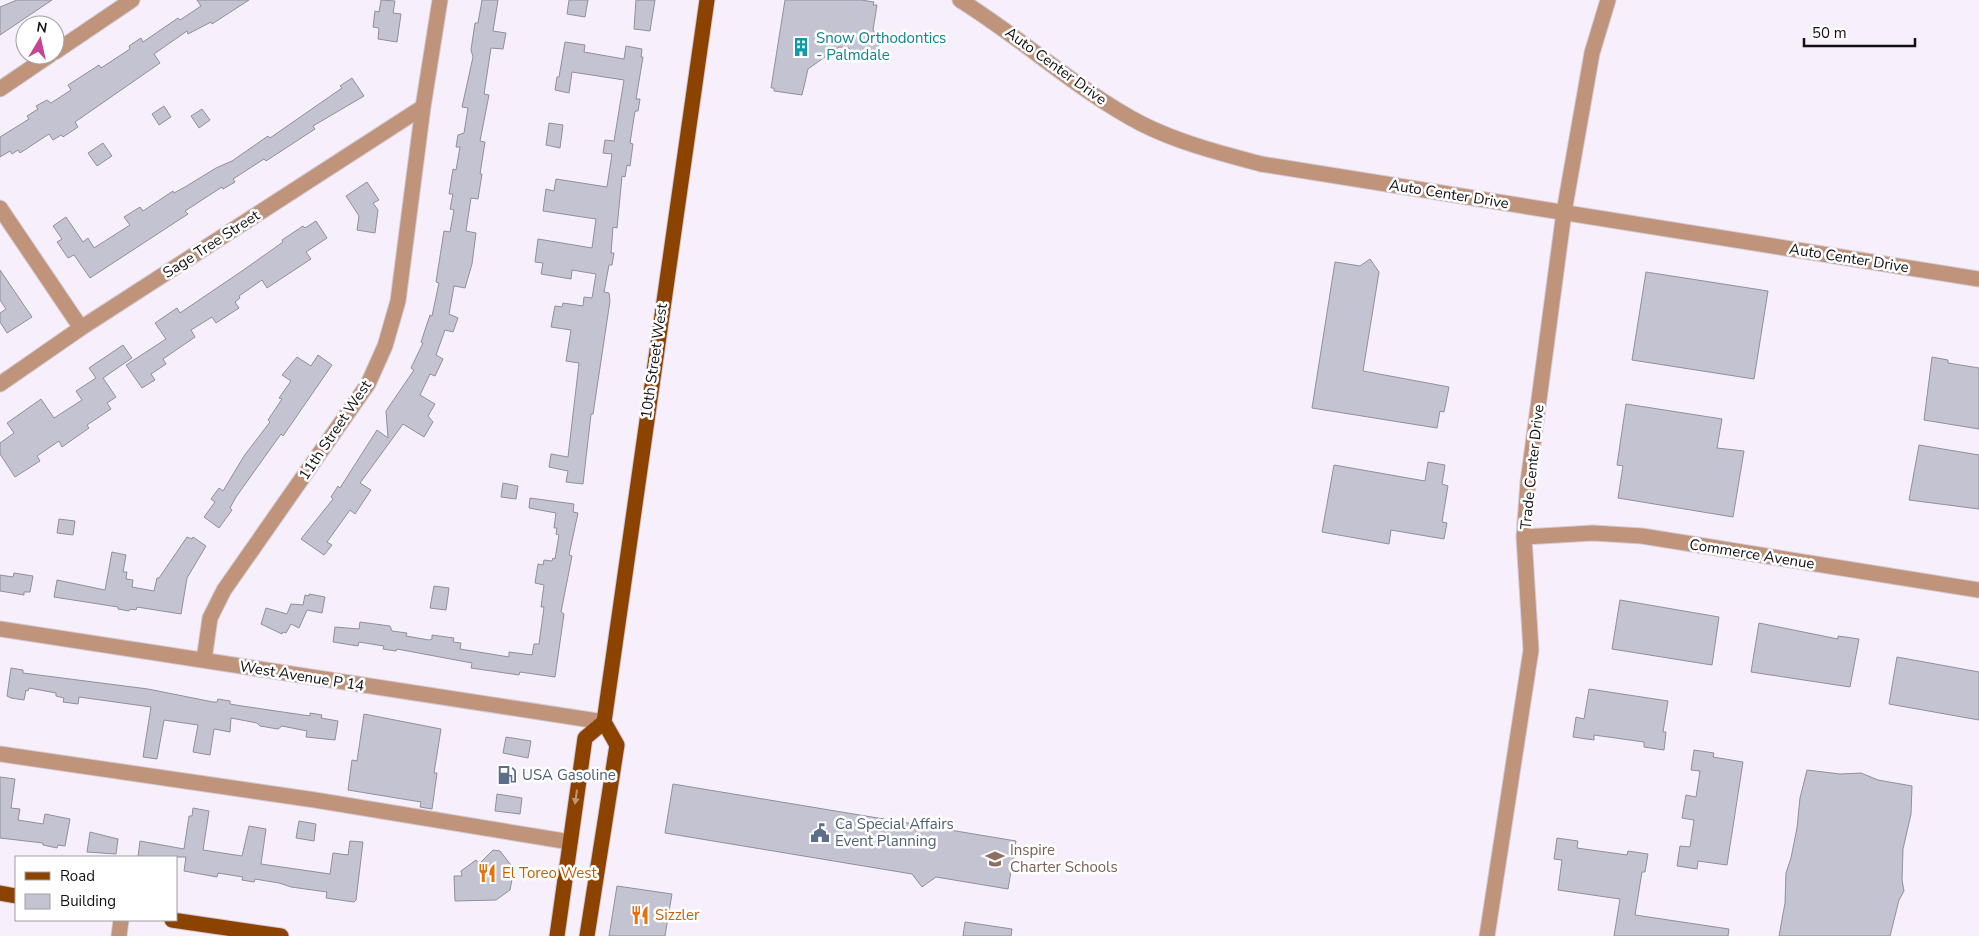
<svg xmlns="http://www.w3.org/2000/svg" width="1979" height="936" viewBox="0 0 1979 936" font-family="'Nunito Sans',sans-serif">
  <rect width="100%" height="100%" fill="#f7effc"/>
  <path fill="#c4c3d1" stroke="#908f9c" d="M 17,0 L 52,0 L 0,35 L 0,7 Z
    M 197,0 L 249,0 L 212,24 L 211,22 L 188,34 L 187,31 L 154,54 L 160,63 L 75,122 L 78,127 L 63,137 L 61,135 L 53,140 L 49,134 L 20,153 L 18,150 L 12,154 L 10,151 L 0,157 L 0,137 L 29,119 L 27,116 L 38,109 L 36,106 L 47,100 L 51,103 L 71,90 L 68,85 L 99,65 L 101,68 L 130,49 L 129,46 L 141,38 L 143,42 L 178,18 L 180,20 L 201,6 Z
    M 381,0 L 395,1 L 393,13 L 401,14 L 397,42 L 378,39 L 379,28 L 373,27 L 375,11 L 379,12 Z
    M 482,0 L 498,0 L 493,31 L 506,33 L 503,49 L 491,48 L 484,94 L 489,95 L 480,141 L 485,142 L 480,174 L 482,174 L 478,199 L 471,198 L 466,231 L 476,233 L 472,264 L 465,288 L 454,286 L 449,314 L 458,318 L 453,332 L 445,330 L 436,355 L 443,359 L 435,376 L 430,374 L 420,395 L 435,404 L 428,416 L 433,422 L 424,437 L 403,424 L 360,483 L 371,490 L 355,514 L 350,510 L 327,542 L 332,545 L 324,555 L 301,539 L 333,499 L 331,497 L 338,486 L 340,488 L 377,430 L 388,438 L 386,411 L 414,370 L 411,368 L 423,343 L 421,342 L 430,315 L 432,316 L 439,283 L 436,282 L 444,231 L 450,232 L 454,210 L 450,209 L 453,194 L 449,194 L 453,169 L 456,170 L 460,147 L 456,147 L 458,135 L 464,133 L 468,108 L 462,107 L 473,57 L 471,50 L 475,23 L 478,23 Z
    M 569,0 L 588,0 L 585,17 L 567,14 Z
    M 636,0 L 655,0 L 650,31 L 634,29 Z
    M 785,0 L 861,0 L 874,2 L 873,5 L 877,5 L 873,30 L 879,40 L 878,51 L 868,58 L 855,56 L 849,48 L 839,47 L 808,69 L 802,95 L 774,91 L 774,88 L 771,88 Z
    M 565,42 L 585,45 L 584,52 L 624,59 L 626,46 L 642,49 L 641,57 L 643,57 L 636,99 L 640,99 L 638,111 L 635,111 L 630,143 L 633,144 L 630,166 L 627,165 L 625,177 L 622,176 L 617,228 L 613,227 L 611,253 L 614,253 L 612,265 L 609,265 L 604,292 L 609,293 L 610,301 L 593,414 L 591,414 L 583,484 L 566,482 L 568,471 L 549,467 L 551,454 L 568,457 L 579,363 L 566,361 L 571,330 L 551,327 L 555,306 L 562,307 L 563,303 L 583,306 L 584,297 L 592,298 L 596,274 L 572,270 L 571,279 L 541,274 L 543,263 L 535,262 L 538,239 L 592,248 L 596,219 L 543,211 L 546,189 L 554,191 L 556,179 L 607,187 L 612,154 L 603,153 L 605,140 L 614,141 L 624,80 L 572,72 L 569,93 L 555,90 L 557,77 L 559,77 Z
    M 352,78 L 364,96 L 313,126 L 315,129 L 266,161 L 264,159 L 233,179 L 235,182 L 223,189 L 222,187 L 185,211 L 188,214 L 90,278 L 74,255 L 68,258 L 57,242 L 62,239 L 53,226 L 66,217 L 83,242 L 88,238 L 94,248 L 130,225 L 124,217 L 140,207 L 143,211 L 173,191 L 174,193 L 185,187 L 216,168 L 232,161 L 268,136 L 270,138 L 342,88 L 340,86 Z
    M 164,106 L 171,117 L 159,125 L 152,114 Z
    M 202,109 L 210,120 L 199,128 L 191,116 Z
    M 549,123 L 563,125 L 560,148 L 546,145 Z
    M 103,143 L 112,156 L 97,166 L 88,153 Z
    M 367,182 L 379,200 L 373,203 L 378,210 L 375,233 L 357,230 L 359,216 L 346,196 Z
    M 316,221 L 327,238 L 306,252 L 311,259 L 267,288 L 262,280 L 239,296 L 240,298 L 235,302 L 239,308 L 216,323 L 212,317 L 191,330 L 195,337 L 163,359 L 166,364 L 151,374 L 155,380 L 142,388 L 126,365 L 166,339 L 155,323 L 177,308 L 180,313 L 242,271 L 283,242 L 282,240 L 303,226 L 305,228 Z
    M 1370,259 L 1379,272 L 1363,371 L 1449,387 L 1444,412 L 1440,411 L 1437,428 L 1312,408 L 1335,262 L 1360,266 Z
    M 0,270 L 32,317 L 7,333 L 0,322 L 0,313 L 6,309 L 0,300 Z
    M 1646,272 L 1768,291 L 1754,379 L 1632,360 Z
    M 123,345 L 132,358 L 103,378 L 116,397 L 107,403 L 111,409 L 87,425 L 89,428 L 62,447 L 59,441 L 37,456 L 40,461 L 15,477 L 0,454 L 0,443 L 14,433 L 7,423 L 41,399 L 54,418 L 82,400 L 76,391 L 96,378 L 89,368 Z
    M 318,355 L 332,365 L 283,436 L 281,434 L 236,497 L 230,508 L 232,510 L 219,528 L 204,517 L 215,502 L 211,499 L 219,488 L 223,491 L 244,456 L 270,422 L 268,420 L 282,399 L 279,398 L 291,381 L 282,375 L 297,357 L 311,366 Z
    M 1932,357 L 1948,360 L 1948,363 L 1979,368 L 1979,429 L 1924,420 Z
    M 1626,404 L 1722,419 L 1717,448 L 1744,451 L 1733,517 L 1618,498 L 1623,466 L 1617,465 Z
    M 1919,445 L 1979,455 L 1979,509 L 1909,500 Z
    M 1428,462 L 1445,465 L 1442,484 L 1448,486 L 1442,522 L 1447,523 L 1444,539 L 1391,530 L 1389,544 L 1322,532 L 1334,465 L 1425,481 Z
    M 503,483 L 518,486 L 516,499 L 501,497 Z
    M 530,498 L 574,504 L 573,512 L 578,513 L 569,555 L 572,556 L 561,612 L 564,614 L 555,677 L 520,672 L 519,675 L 471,668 L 472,663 L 397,649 L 396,651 L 383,649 L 384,646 L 359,642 L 358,646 L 333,642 L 335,627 L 359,629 L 360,622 L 390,626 L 392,631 L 407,633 L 406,636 L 429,640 L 432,639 L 432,635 L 454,638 L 453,642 L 461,643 L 460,649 L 509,657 L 509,652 L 532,655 L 534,644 L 539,644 L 544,607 L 541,607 L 544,585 L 535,583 L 538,564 L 543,565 L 544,560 L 552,561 L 553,558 L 555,559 L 559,535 L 556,534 L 557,528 L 554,528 L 556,513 L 529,508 Z
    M 59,519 L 75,521 L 73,535 L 57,533 Z
    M 187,537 L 192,539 L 193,537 L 206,546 L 187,578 L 181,614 L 137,607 L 136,610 L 130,609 L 129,611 L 118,609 L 118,607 L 54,597 L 57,580 L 105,590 L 112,552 L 126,555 L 123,572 L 127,572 L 126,579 L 133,580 L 132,587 L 154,591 L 157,578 L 159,578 Z
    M 14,573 L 33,576 L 30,592 L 24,592 L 24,595 L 0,591 L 0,575 L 13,577 Z
    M 434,586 L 449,588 L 446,610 L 430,608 Z
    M 309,594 L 325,597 L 322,613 L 307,610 L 299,628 L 291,624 L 286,633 L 283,632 L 282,634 L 261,624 L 266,608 L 287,614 L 291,604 L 303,605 L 305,595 L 309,596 Z
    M 1620,600 L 1719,617 L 1712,665 L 1612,649 Z
    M 1759,623 L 1838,639 L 1838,636 L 1859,639 L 1850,687 L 1751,672 Z
    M 1897,657 L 1979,672 L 1979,720 L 1889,704 Z
    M 11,668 L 23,670 L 23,673 L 148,689 L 213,702 L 217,702 L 218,699 L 230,701 L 230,704 L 242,706 L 310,716 L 310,713 L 322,715 L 321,718 L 338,721 L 335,740 L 306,737 L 307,731 L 282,726 L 278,729 L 260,726 L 257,723 L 231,718 L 230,732 L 214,729 L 210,755 L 193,752 L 198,725 L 164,720 L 157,759 L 143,757 L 151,707 L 79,697 L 78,704 L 63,702 L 64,698 L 56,696 L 56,693 L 29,688 L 28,691 L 26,690 L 24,700 L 11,698 L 7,696 Z
    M 1589,689 L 1668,701 L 1663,732 L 1666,732 L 1664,750 L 1644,747 L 1644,742 L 1594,735 L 1594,740 L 1573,737 L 1576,717 L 1584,719 Z
    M 364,714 L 441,729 L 434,773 L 437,773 L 432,809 L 420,807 L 421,802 L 348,790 L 352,760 L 357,761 Z
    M 506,737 L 531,741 L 528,758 L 503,753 Z
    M 1694,750 L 1714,753 L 1713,757 L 1743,762 L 1727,865 L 1698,861 L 1697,869 L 1677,866 L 1680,846 L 1690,847 L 1694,820 L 1682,818 L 1686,795 L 1696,797 L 1700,771 L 1691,770 Z
    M 1807,770 L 1840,774 L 1861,773 L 1878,780 L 1912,786 L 1911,814 L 1903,849 L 1902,880 L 1904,891 L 1899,900 L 1890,936 L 1779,936 L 1785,903 L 1786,873 L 1791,858 L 1797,828 L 1800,798 Z
    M 0,777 L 15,779 L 11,808 L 20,809 L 18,820 L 43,824 L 45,814 L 70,819 L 65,846 L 58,845 L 57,848 L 43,845 L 43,843 L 0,838 Z
    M 673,784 L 1016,841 L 1008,889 L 936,877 L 922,887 L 912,874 L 665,833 Z
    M 497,794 L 522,798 L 520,814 L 495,811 Z
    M 193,808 L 209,811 L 203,850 L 242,856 L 249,826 L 266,829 L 261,864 L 330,874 L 333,853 L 348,855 L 350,841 L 363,842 L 356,900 L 354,902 L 326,898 L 327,892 L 291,887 L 279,883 L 255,879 L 254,882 L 242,880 L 243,877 L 218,873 L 217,877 L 184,871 L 186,857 L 138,857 L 140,841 L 184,849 L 189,816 L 192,816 Z
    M 299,821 L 316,824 L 314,841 L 296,838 Z
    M 90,832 L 118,839 L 116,854 L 87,852 Z
    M 1557,838 L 1578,841 L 1577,848 L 1627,855 L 1628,851 L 1648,854 L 1645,872 L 1642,872 L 1635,915 L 1729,929 L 1728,936 L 1614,936 L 1620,899 L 1558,890 L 1562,860 L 1554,859 Z
    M 493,850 L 500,851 L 514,869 L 510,890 L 496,900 L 455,901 L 454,876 L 462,876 L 461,871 L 476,860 L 479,864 Z
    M 617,886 L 672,894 L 665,936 L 609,936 Z
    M 965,922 L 1012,929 L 1011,936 L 963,936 Z"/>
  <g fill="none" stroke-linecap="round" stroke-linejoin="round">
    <g stroke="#d3cbd7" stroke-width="17">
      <path id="minor" d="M 960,0 C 1023,39 1077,90 1142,124 C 1180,143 1220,153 1261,164 L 1979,279
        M 55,52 L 132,0
        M 0,89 L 50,55
        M 0,208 L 81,328
        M 0,384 L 81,328 L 423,107
        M 1524,537 L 1593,533 L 1642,536 L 1979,590
        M 0,629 L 604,722
        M 204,660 L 210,618 L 224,590 L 368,384 L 385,346 L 398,301 L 423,107 L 440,0
        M 0,754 L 315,800 L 570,842
        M 119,936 L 121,920
        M 1487,936 L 1531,650 L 1524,537 L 1528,482 L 1564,212 L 1592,53 L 1608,0"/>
    </g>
    <g stroke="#d3cbd7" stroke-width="17">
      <path id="major" d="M 0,893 L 16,896
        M 172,920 L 281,936
        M 557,936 L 585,738 L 604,722
        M 587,936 L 617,745 L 604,722 L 707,0"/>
    </g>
    <use href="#minor" stroke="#bf947a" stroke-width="15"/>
    <use href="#major" stroke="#8d4300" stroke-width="15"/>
  </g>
  <defs><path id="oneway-solid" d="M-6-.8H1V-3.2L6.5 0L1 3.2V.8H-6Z" transform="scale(1.25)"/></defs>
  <use fill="#c09873" href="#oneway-solid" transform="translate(576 797) rotate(98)"/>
  <defs>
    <g id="building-bare" transform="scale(1.5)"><path d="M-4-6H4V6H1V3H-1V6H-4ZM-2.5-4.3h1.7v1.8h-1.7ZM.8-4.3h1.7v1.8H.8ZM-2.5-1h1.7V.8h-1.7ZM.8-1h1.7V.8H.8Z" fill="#0f9aa8" stroke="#fff" stroke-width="2.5" paint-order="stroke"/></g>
    <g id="fuel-bare" transform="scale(1.5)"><path d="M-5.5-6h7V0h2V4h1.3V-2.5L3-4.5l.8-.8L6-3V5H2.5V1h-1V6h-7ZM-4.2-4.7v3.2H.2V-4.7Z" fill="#5c6f8a" stroke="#fff" stroke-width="2.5" paint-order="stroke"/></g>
    <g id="civic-bare" transform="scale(1.5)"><path d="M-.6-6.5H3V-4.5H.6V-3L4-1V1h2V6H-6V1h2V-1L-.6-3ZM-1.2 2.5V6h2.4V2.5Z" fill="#5c6f8a" stroke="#fff" stroke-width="2.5" paint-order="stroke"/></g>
    <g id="school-bare" transform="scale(1.5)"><path d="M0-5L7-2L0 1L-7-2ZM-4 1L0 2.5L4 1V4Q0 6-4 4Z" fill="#8d6e63" stroke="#fff" stroke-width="2.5" paint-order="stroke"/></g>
    <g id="restaurant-bare" transform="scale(1.5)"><path d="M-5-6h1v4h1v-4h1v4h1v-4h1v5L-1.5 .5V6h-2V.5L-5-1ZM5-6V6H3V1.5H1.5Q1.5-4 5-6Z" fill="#e8710a" stroke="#fff" stroke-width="2.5" paint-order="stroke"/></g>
  </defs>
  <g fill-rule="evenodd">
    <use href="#building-bare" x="801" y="47"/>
    <use href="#fuel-bare" x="507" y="775"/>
    <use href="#civic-bare" x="820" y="833"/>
    <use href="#school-bare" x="995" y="859"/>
    <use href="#restaurant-bare" x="487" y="873"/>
    <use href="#restaurant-bare" x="640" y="915"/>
  </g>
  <g text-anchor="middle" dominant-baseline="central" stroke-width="5" stroke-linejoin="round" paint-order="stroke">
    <g font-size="15" fill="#0d838f" stroke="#fff" text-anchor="start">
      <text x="816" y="38">Snow Orthodontics<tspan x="816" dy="17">- Palmdale</tspan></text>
    </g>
    <g font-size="15" fill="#131014" stroke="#fff">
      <text transform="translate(1056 66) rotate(36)">Auto Center Drive</text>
      <text transform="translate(1449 194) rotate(9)">Auto Center Drive</text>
      <text transform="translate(211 244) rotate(-33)">Sage Tree Street</text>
      <text transform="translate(1849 258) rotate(9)">Auto Center Drive</text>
      <text transform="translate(654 361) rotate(-82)">10th Street West</text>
      <text transform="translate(335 430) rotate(-56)">11th Street West</text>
      <text transform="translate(1532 467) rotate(-84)">Trade Center Drive</text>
      <text transform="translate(1752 554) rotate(9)">Commerce Avenue</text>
      <text transform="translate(302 676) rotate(9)">West Avenue P 14</text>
    </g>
    <g font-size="15" fill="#4e5e75" stroke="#fff" text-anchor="start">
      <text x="522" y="775">USA Gasoline</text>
      <text x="835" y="824">Ca Special Affairs<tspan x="835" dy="17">Event Planning</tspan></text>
    </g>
    <g font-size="15" fill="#785e54" stroke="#fff" text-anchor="start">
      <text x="1010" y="850">Inspire<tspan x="1010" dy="17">Charter Schools</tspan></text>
    </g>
    <g font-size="15" fill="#c56008" stroke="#fff" text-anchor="start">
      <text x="502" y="873">El Toreo West</text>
      <text x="655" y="915">Sizzler</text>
    </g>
  </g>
  <rect x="15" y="856" width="162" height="65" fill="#ffffff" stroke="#a19fa1"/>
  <rect x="25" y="872" width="25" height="8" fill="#8d4300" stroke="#a19fa1"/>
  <text x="60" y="881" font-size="15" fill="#131014">Road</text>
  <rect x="25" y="894" width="25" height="15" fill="#c4c3d1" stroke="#a19fa1"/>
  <text x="60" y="906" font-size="15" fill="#131014">Building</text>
  <g transform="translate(40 40) rotate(9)"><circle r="24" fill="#ffffff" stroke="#a19fa1"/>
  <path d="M0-4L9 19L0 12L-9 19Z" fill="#c34693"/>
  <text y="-8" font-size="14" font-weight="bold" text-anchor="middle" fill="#131014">N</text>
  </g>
  <path d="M1804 38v8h111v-8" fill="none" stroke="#131014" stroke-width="2.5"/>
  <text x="1812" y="38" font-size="15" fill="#131014" stroke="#ffffff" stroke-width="4" paint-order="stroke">50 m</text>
</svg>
